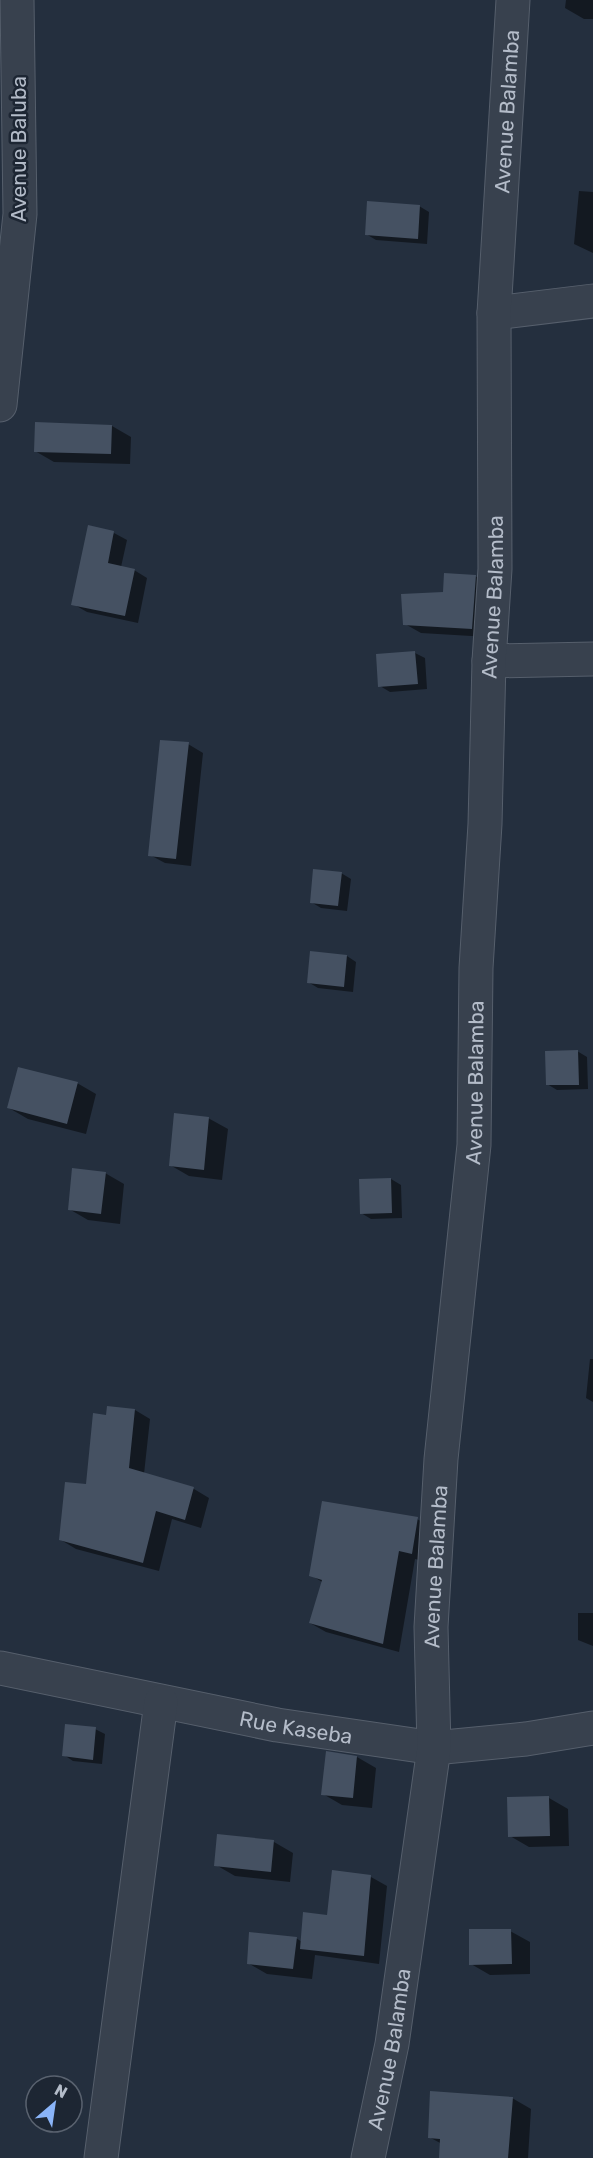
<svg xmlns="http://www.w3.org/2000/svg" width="593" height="2158" viewBox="0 0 593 2158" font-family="Rubik,sans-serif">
  <rect width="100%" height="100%" fill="#242f3e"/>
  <path fill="#0007" d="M 566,0 L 593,0 L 593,19 L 584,19 L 565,8 Z
    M 579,191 L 593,192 L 593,253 L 574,244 Z
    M 419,206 L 429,212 L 427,244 L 376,240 L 366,234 Z
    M 112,426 L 131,437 L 130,464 L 54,462 L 35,451 Z
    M 114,533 L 127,540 L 121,567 L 134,570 L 147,578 L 138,623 L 87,612 L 73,604 Z
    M 475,576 L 492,586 L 488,637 L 421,633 L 405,624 Z
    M 415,653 L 425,658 L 427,689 L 390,692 L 380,686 Z
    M 188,744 L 203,753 L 191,866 L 165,863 L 150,855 Z
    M 341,873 L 351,879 L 347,911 L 321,908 L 311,902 Z
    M 347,956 L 356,962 L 353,992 L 318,988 L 308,982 Z
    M 577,1051 L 587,1057 L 588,1089 L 557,1090 L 547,1084 Z
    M 77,1083 L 96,1094 L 86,1134 L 28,1119 L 9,1108 Z
    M 208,1118 L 228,1129 L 222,1180 L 189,1176 L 170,1165 Z
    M 105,1173 L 124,1184 L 120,1224 L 88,1220 L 69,1209 Z
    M 391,1179 L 401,1185 L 402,1218 L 371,1219 L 361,1213 Z
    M 590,1359 L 593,1359 L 593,1402 L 586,1398 Z
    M 135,1410 L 150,1419 L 144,1474 L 194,1489 L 209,1498 L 201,1528 L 172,1519 L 159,1571 L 76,1549 L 61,1540 L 87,1486 L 107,1417 Z
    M 417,1519 L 433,1528 L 428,1562 L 415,1559 L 399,1652 L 326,1632 L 310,1623 L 322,1582 L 311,1575 Z
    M 578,1613 L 593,1613 L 593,1646 L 578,1640 Z
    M 95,1729 L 105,1734 L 102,1764 L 73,1761 L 64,1755 Z
    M 357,1757 L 376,1768 L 372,1808 L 342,1805 L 323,1794 Z
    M 549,1798 L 568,1809 L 569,1846 L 529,1847 L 510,1836 Z
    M 219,1836 L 274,1842 L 293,1853 L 290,1882 L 235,1876 L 216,1865 Z
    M 371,1877 L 387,1886 L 379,1964 L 315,1955 L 312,1979 L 267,1974 L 248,1963 L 296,1938 L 302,1942 Z
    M 510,1931 L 530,1942 L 530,1974 L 490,1975 L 471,1964 Z
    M 512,2098 L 531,2109 L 528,2158 L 441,2158 L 442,2144 L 429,2137 Z"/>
  <path fill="#455162" d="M 367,201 L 420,205 L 418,239 L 365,235 Z
    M 35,422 L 112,425 L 111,454 L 34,452 Z
    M 88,525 L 114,531 L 108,563 L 135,569 L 125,616 L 71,605 Z
    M 444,573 L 476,575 L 472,629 L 403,625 L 401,594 L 443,592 Z
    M 415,651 L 418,684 L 378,687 L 376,654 Z
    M 160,740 L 189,742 L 176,859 L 148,856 Z
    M 313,869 L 342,872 L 338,906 L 310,903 Z
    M 310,951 L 347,955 L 344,987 L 307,983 Z
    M 578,1050 L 579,1085 L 546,1085 L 545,1051 Z
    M 18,1067 L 78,1082 L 67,1124 L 7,1108 Z
    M 174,1113 L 209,1117 L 204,1170 L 169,1166 Z
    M 72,1168 L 106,1172 L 101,1214 L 68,1210 Z
    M 391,1178 L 392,1213 L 360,1214 L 359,1179 Z
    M 107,1406 L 135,1409 L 129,1468 L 194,1487 L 185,1520 L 156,1511 L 143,1563 L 59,1540 L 65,1482 L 86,1484 L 93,1413 L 106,1415 Z
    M 322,1501 L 418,1517 L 412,1554 L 399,1551 L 383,1644 L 309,1623 L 322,1580 L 309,1576 Z
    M 65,1724 L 96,1727 L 93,1760 L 62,1756 Z
    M 326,1751 L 357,1756 L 353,1798 L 321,1795 Z
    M 549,1796 L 550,1836 L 508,1837 L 507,1797 Z
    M 217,1834 L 274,1840 L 271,1872 L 214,1866 Z
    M 332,1870 L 371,1875 L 364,1956 L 300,1949 L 303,1912 L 327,1915 Z
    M 469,1929 L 511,1929 L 512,1964 L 469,1965 Z
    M 249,1932 L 297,1937 L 293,1969 L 247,1964 Z
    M 430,2091 L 513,2097 L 508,2158 L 439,2158 L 440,2139 L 428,2138 Z"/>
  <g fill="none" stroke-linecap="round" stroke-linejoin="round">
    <g stroke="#565f6c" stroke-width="35">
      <g id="minor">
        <path d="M 494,313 L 593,301"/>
        <path d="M 0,405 L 20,214 L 17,0"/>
        <path d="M 489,661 L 593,659"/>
        <path id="s1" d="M 0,1668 L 277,1725 L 434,1748 L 526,1739 L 593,1728"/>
        <path d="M 101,2158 L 161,1702"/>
        <path id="s2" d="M 368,2158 L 392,2044 L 434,1748 L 431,1627 L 441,1459 L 474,1145 L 476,968 L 485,824 L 489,661 L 495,569 L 494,313 L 513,0"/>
      </g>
    </g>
    <use href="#minor" stroke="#38414e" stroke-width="33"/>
  </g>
  <g text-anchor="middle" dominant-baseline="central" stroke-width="5" stroke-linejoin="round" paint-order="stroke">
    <g font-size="21" fill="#b4bcc9" stroke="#1d2633">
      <text stroke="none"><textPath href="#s2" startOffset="2055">Avenue Balamba</textPath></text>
      <text transform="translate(18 149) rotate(-90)">Avenue Baluba</text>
      <text stroke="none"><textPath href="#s2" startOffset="1569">Avenue Balamba</textPath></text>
      <text stroke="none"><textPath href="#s2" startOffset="1083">Avenue Balamba</textPath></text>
      <text stroke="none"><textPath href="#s2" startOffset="597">Avenue Balamba</textPath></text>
      <text stroke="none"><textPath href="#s1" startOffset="302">Rue Kaseba</textPath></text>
      <text stroke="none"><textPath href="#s2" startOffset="111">Avenue Balamba</textPath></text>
    </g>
  </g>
  <g transform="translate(54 2104) rotate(29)"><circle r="28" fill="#1d2633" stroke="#59626f" stroke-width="1.5"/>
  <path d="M0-4.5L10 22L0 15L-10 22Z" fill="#8ab4f8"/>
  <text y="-9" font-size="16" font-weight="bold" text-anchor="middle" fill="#b4bcc9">N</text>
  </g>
</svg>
